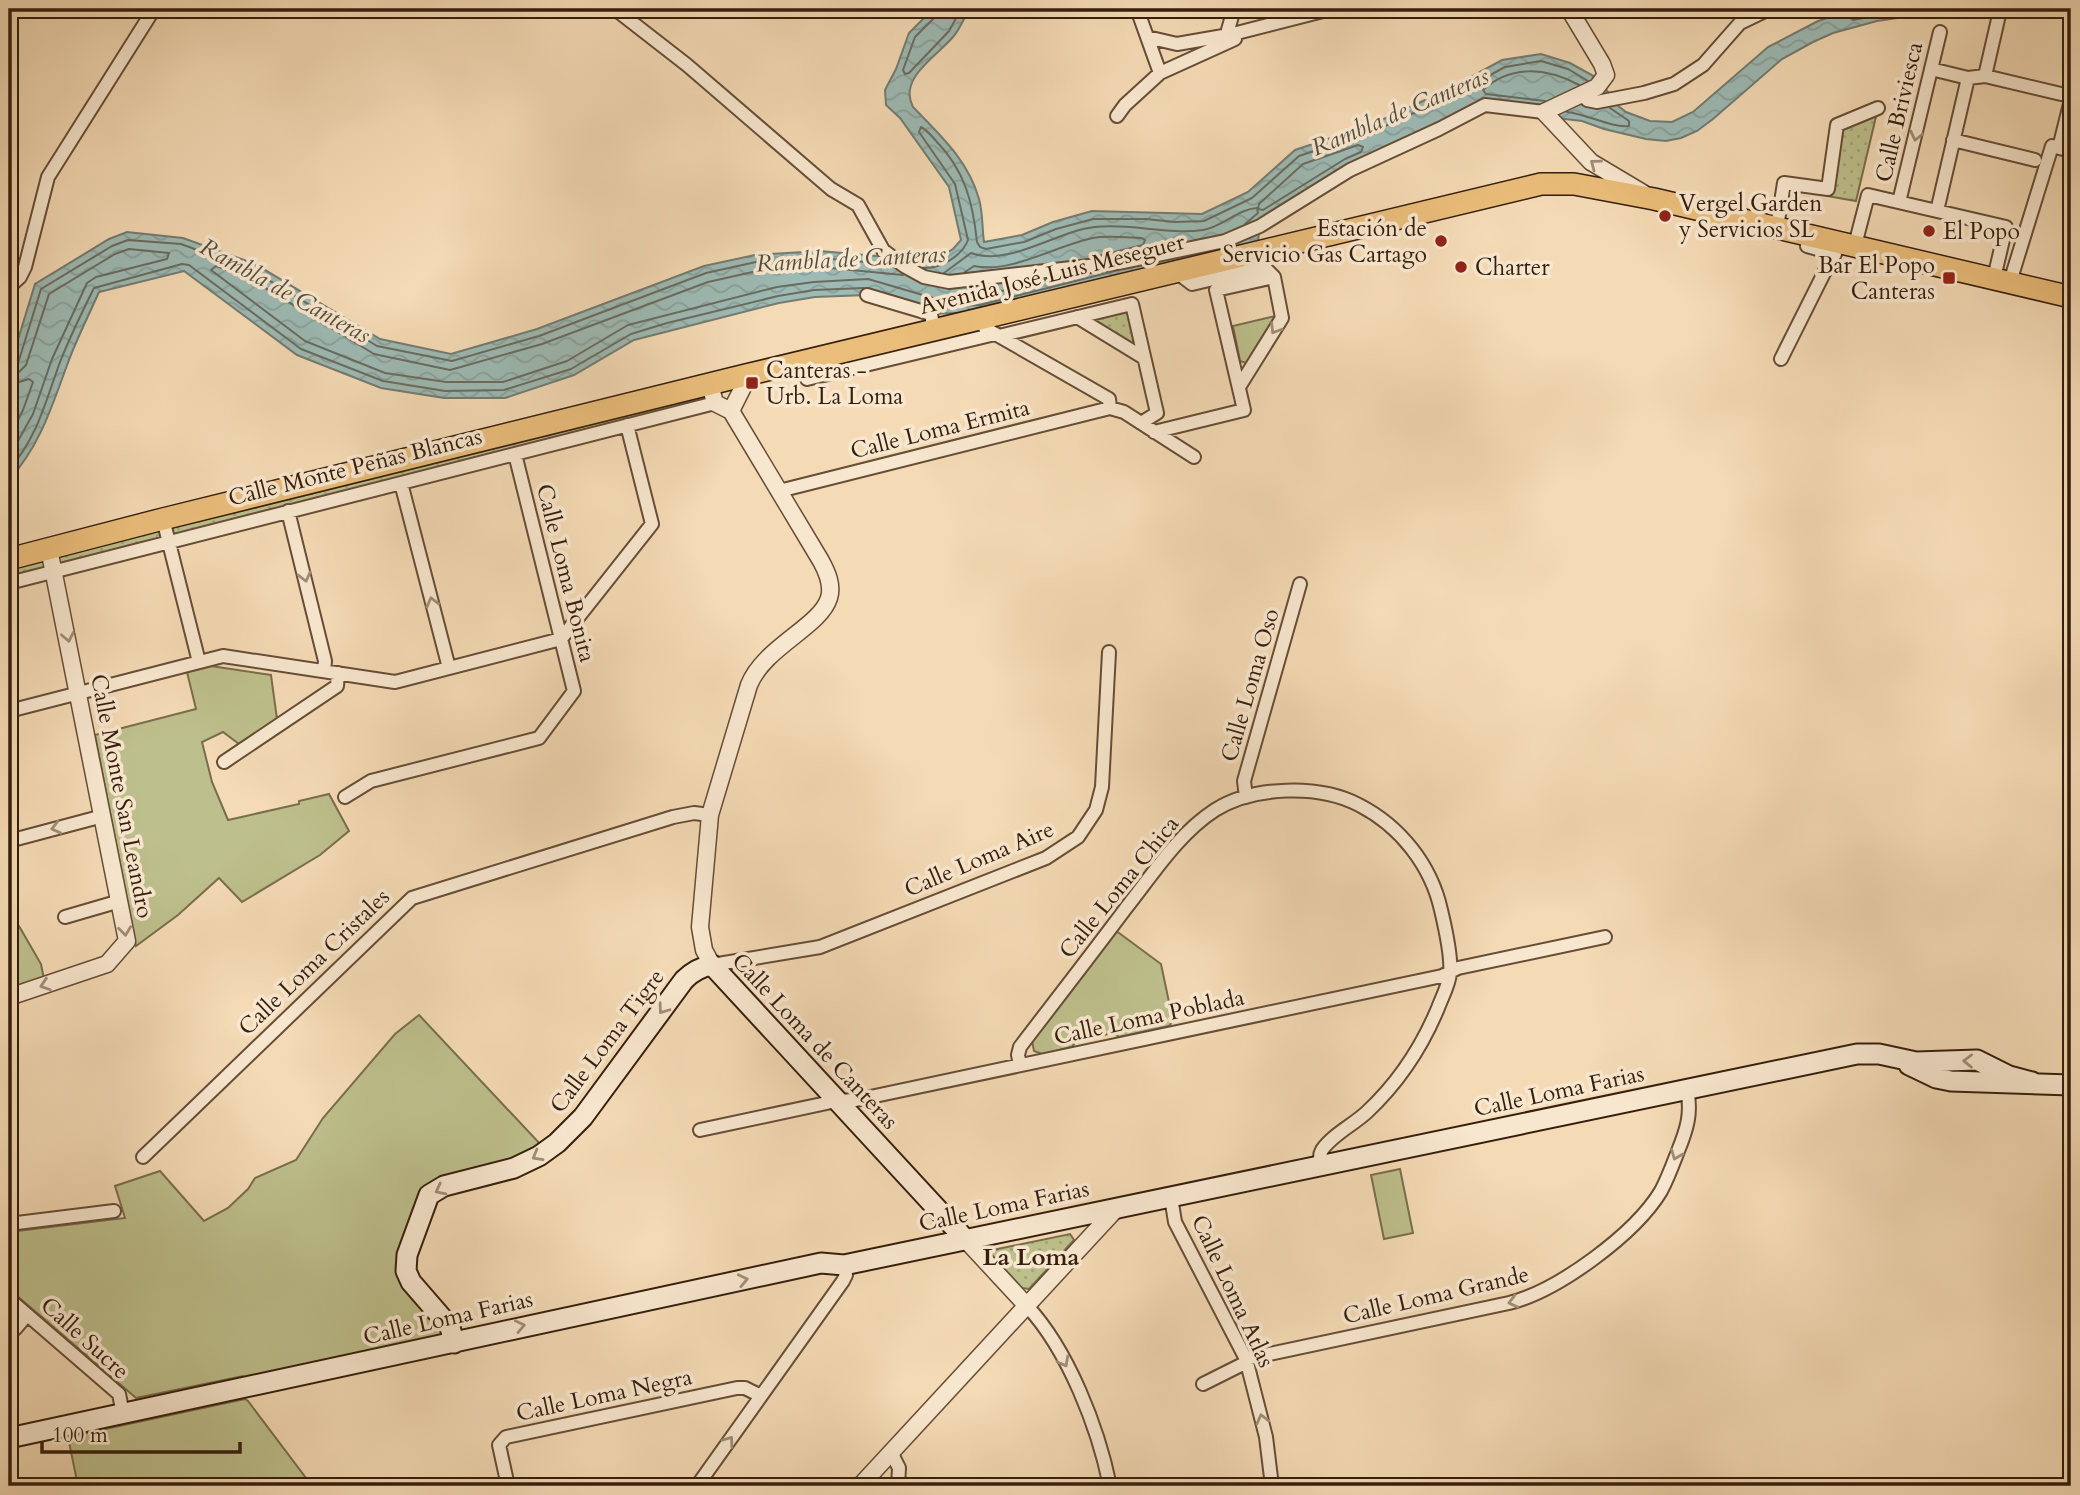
<svg xmlns="http://www.w3.org/2000/svg" width="2080" height="1495" viewBox="0 0 2080 1495" font-family="Cardo,serif">
  <defs>
    <pattern id="garden-dots" width="8" height="8" patternUnits="userSpaceOnUse" patternTransform="scale(1.75)"><rect width="8" height="8" fill="#bdbf8c"/><path d="M2 2h.1M6 6h.1" fill="none" stroke="#a3a478" stroke-width="1.8" stroke-linecap="round"/></pattern>
    <pattern id="water-waves" width="16" height="10" patternUnits="userSpaceOnUse" patternTransform="scale(1.75)"><rect width="16" height="10" fill="#9dbab4"/><path d="M0 5q4-4 8 0t8 0" fill="none" stroke="#889f9a"/></pattern>
  </defs>
  <rect width="100%" height="100%" fill="#f4dab5"/>
  <filter id="stains"><feTurbulence type="fractalNoise" baseFrequency=".00286" numOctaves="4"/><feColorMatrix values="0 0 0 0 .2 0 0 0 0 .09 0 0 0 0 .02 0 0 0 .5 -.17"/></filter>
  <radialGradient id="worn" r=".72"><stop offset=".6" stop-color="#630" stop-opacity="0"/><stop offset="1" stop-color="#630" stop-opacity=".3"/></radialGradient>
  <path fill="#bdbf8c" stroke="#796e4c" stroke-width="2" d="M 1275,316 L 1246,363 L 1240,361 L 1233,326 Z
    M 211,666 L 271,675 L 277,719 L 239,744 L 223,732 L 202,742 L 212,782 L 228,820 L 299,804 L 299,801 L 329,794 L 349,831 L 320,855 L 242,902 L 219,878 L 178,915 L 136,946 L 95,735 L 196,709 L 187,672 Z
    M 19,926 L 41,964 L 44,979 L 9,990 L 9,936 L 11,935 L 9,927 Z
    M 1115,930 L 1161,964 L 1173,1021 L 1169,1026 L 1119,1037 L 1113,1033 L 1076,1041 L 1072,1047 L 1042,1054 L 1034,1051 L 1032,1041 Z
    M 419,1015 L 542,1146 L 536,1152 L 443,1181 L 402,1253 L 443,1326 L 444,1335 L 245,1379 L 243,1376 L 136,1398 L 9,1289 L 9,1232 L 125,1218 L 115,1186 L 160,1171 L 204,1221 L 228,1208 L 248,1189 L 255,1178 L 296,1160 L 323,1118 L 395,1034 Z
    M 1400,1169 L 1413,1233 L 1384,1239 L 1371,1175 Z
    M 245,1399 L 248,1401 L 312,1486 L 78,1486 L 68,1437 Z"/>
  <path fill="url(#garden-dots)" stroke="#796e4c" stroke-width="2" d="M 1878,108 L 1856,201 L 1827,196 L 1837,125 Z
    M 1132,304 L 1144,358 L 1077,317 Z
    M 710,384 L 715,403 L 9,583 L 9,559 Z
    M 1070,1234 L 1074,1240 L 1029,1289 L 1022,1288 L 991,1254 L 993,1250 Z"/>
  <path fill="url(#water-waves)" stroke="#737c71" stroke-width="2" d="M 933,9 L 969,9 C 964,18 960,29 953,37 C 936,57 898,78 913,107 C 940,135 968,160 979,199 C 983,213 982,228 984,242 L 1022,235 L 1053,222 L 1092,211 L 1202,214 L 1248,192 L 1295,150 L 1373,124 L 1447,90 L 1502,60 L 1541,54 L 1570,63 L 1599,79 L 1617,105 L 1626,112 L 1650,121 L 1672,122 L 1693,112 L 1768,47 L 1818,21 L 1855,9 L 1958,9 L 1877,21 L 1833,33 L 1813,42 L 1782,59 L 1713,119 L 1697,131 L 1681,138 L 1666,141 L 1646,139 L 1604,129 L 1582,121 L 1486,110 L 1353,173 L 1259,231 L 1258,243 L 981,312 L 931,314 L 867,295 L 815,297 L 779,303 L 634,340 L 574,375 L 505,398 L 444,398 L 381,388 L 297,355 L 184,271 L 99,292 C 88,317 75,342 66,368 C 51,409 39,447 9,480 L 9,369 L 35,284 L 109,239 L 127,232 L 183,238 L 255,264 L 380,339 L 451,354 L 537,329 L 704,266 L 755,255 L 820,251 L 933,261 L 953,249 L 961,240 L 949,187 L 900,118 L 886,105 L 885,90 L 896,69 L 909,33 Z"/>
  <g fill="none" stroke-linecap="round" stroke-linejoin="round">
    <path stroke="#696c60" stroke-width="2" d="M 938,9 L 936,16 L 915,37 L 903,70 L 905,74 L 909,73 L 949,31 L 961,9
      M 1851,9 L 1849,17 L 1853,20 L 1909,9
      M 1545,101 L 1486,94 L 1483,90 C 1511,64 1547,68 1579,85
      M 1567,112 C 1587,114 1611,128 1629,126 L 1629,121 L 1610,108
      M 1358,145 L 1363,147 L 1361,152 L 1345,159 L 1263,210 L 1258,209 L 1259,204 L 1303,164 Z
      M 923,268 C 940,269 962,256 968,240 L 955,184 L 919,132 L 921,127 C 927,130 932,136 937,142 C 965,171 973,203 977,242 L 980,247 L 986,249 L 1024,242 L 1056,229 L 1093,219 L 1146,219 L 1175,222 L 1204,221 L 1252,198 L 1299,156 L 1376,130 L 1450,97 L 1505,67 L 1541,61 L 1568,69 L 1588,81
      M 965,272 L 974,266 C 1011,274 1057,245 1093,238 C 1109,235 1127,238 1142,238 L 1145,240 L 1143,245 L 1090,258
      M 944,273 L 971,253 C 1010,267 1056,231 1095,227 C 1131,223 1167,235 1203,230 C 1222,227 1238,209 1257,208 L 1258,213 L 1245,224
      M 903,275 L 820,267 L 757,271 L 708,282 L 542,344 L 450,370 L 374,354 L 249,278 L 216,266 L 211,270 L 305,341 L 385,373 L 446,382 L 503,382 L 567,361 L 628,325 L 777,287 L 814,282 L 868,279 L 933,298 L 978,297 L 1053,278
      M 934,307 L 980,305 L 1119,270
      M 9,366 L 15,365 L 19,360 L 41,289 L 112,246 L 128,240 L 181,244 L 252,270 L 377,346 L 452,361 L 539,336 L 706,273 L 756,262 L 820,258 L 889,264
      M 9,375 L 19,372 L 26,365 L 49,294 L 115,254 L 129,249 L 169,253 L 167,259 L 96,277 L 87,283 L 52,359 L 33,414 L 9,457
      M 9,385 L 29,379 L 33,382 L 23,410 L 9,438
      M 9,469 C 37,439 46,400 60,362 C 70,337 82,312 94,288 L 182,264 L 189,265 L 301,349 L 383,381 L 445,391 L 504,390 L 571,369 L 631,334 L 667,323 L 778,296 L 814,290 L 864,288"/>
    <g stroke="#654d36" stroke-width="16">
      <path id="minor" d="M 615,9 L 687,65 L 831,189 L 858,205 L 883,250 L 904,266 L 924,277 L 949,282 L 1124,262 L 1225,241 L 1260,226 L 1350,170 L 1439,129 L 1485,105 L 1544,112
        M 1137,9 L 1160,73
        M 1229,35 L 1228,30 L 1234,9
        M 1147,37 L 1177,44 L 1229,35 L 1331,9
        M 1931,69 L 1968,78 L 1985,76 L 2061,94
        M 1985,76 L 1999,15
        M 1584,95 L 1587,100 L 1597,102 L 1644,93 L 1674,84 L 1703,65 L 1740,23 L 1769,9
        M 1117,116 L 1125,105 L 1160,73 L 1235,39
        M 1953,140 L 2035,160
        M 2059,148 L 2071,100
        M 1899,202 L 1940,32
        M 1937,211 L 1968,78
        M 1777,227 L 1784,183 L 1828,189 L 1837,125 L 1878,108
        M 1855,245 L 1868,195 L 2006,227 L 1994,278
        M 1807,246 L 1835,254
        M 1175,271 L 1192,284 L 1264,267 L 1274,277 L 1282,318 L 1239,387
        M 2010,282 L 2052,146 L 2071,151
        M 9,287 L 20,277 L 25,267 L 48,177 L 154,9
        M 867,295 L 931,314 L 934,330
        M 1077,317 L 1144,358
        M 982,318 L 985,328 L 1109,399 L 1110,408 L 1124,412 L 1194,457
        M 999,336 L 1132,304 L 1157,413 L 1141,423
        M 1781,359 L 1840,241
        M 807,379 L 995,334
        M 1154,432 L 1244,410 L 1216,290 L 1274,277
        M 401,483 L 449,668
        M 779,491 L 1110,408
        M 288,511 L 325,661 L 324,671
        M 163,519 L 199,662
        M 9,583 L 715,403
        M 9,711 L 223,656 L 395,682 L 561,639 L 652,524 L 627,425
        M 224,762 L 337,686 L 338,673
        M 345,797 L 371,781 L 539,738 L 574,691 L 515,454
        M 1246,797 L 1244,781 L 1300,584
        M 9,841 L 103,816
        M 65,917 L 120,901
        M 712,965 L 820,947 L 1046,858 L 1078,837 L 1096,810 L 1102,787 L 1109,652
        M 1020,1065 L 1018,1055 L 1020,1047 C 1055,1001 1091,955 1126,908 C 1153,874 1178,834 1215,810 C 1253,786 1319,784 1359,805 C 1400,826 1431,865 1441,910 C 1445,927 1452,956 1450,973 C 1449,985 1442,997 1438,1008 C 1421,1049 1399,1082 1367,1112 C 1353,1125 1332,1135 1322,1150 C 1319,1155 1320,1160 1321,1165
        M 700,1130 L 836,1101 L 856,1100 L 1442,976 L 1458,968 L 1605,937
        M 143,1157 L 412,898 L 673,817 L 694,813 L 710,815
        M 1171,1197 L 1175,1222 L 1246,1359 L 1266,1437 L 1272,1486
        M 9,1224 L 114,1211
        M 9,1299 L 119,1394 L 123,1414
        M 1027,1306 C 1068,1350 1098,1427 1110,1486
        M 9,1330 L 15,1329 L 27,1315
        M 1246,1359 L 1509,1303 C 1558,1291 1635,1234 1661,1191 C 1668,1178 1673,1164 1678,1151 C 1687,1129 1692,1113 1687,1089
        M 1203,1384 L 1247,1362
        M 891,1452 L 899,1468 L 898,1486
        M 508,1486 L 499,1445 L 506,1437 L 737,1388 L 745,1388 L 761,1396
        M 697,1486 L 843,1281 L 846,1275 L 844,1265"/>
    </g>
    <g stroke="#654d36" stroke-width="19">
      <path id="tertiary" d="M 1569,9 L 1602,64 L 1606,75 L 1597,87 L 1544,112 L 1591,162 L 1643,193
        M 710,384 L 715,403 L 731,411
        M 731,411 L 744,385 L 742,376
        M 712,965 L 704,950 L 700,927 L 710,815 L 749,685 C 764,647 820,627 829,598 C 833,585 827,572 821,561 L 731,411
        M 9,997 L 107,964 L 127,941 L 49,549
        M 965,1239 L 1027,1306
        M 860,1486 L 1117,1208"/>
    </g>
    <g stroke="#351e0c" stroke-width="23">
      <path id="secondary" d="M 1909,1065 L 1936,1078 L 1951,1081 L 2071,1085
        M 454,1343 L 450,1327 L 411,1282 L 406,1271 L 407,1255 L 429,1195 L 444,1186 L 514,1168 L 539,1156 L 557,1143 L 583,1117 L 684,980 C 692,972 700,967 712,965 L 965,1239
        M 9,1438 L 821,1263 L 844,1265 L 1857,1054 L 1879,1054 L 1916,1062 L 1977,1060 L 2009,1076 L 2032,1082"/>
    </g>
    <g stroke="#351e0c" stroke-width="24">
      <path id="primary" d="M 9,559 L 163,519 L 742,376 L 1541,184 L 1574,184 L 1654,199 L 2071,297"/>
    </g>
    <use href="#minor" stroke="#f8e7cf" stroke-width="12"/>
    <use href="#tertiary" stroke="#f8e7cf" stroke-width="16"/>
    <use href="#secondary" stroke="#f8e7cf" stroke-width="19"/>
    <use href="#primary" stroke="#eabd7a" stroke-width="21"/>
  </g>
  <defs><path id="oneway-chevron" d="M-2-3.5L2.5 0L-2 3.5" fill="none" stroke-width="1.6" stroke-linecap="round" stroke-linejoin="round" transform="scale(1.75)"/></defs>
  <g stroke="#a08d77">
    <use href="#oneway-chevron" transform="translate(1916 136) rotate(103)"/>
    <use href="#oneway-chevron" transform="translate(1595 164) rotate(-143)"/>
    <use href="#oneway-chevron" transform="translate(1275 329) rotate(122)"/>
    <use href="#oneway-chevron" transform="translate(305 577) rotate(76)"/>
    <use href="#oneway-chevron" transform="translate(432 602) rotate(-104)"/>
    <use href="#oneway-chevron" transform="translate(68 637) rotate(79)"/>
    <use href="#oneway-chevron" transform="translate(56 828) rotate(166)"/>
    <use href="#oneway-chevron" transform="translate(125 931) rotate(83)"/>
    <use href="#oneway-chevron" transform="translate(45 985) rotate(162)"/>
    <use href="#oneway-chevron" transform="translate(663 1009) rotate(126)"/>
    <use href="#oneway-chevron" transform="translate(1968 1061) rotate(-179)"/>
    <use href="#oneway-chevron" transform="translate(1676 1155) rotate(112)"/>
    <use href="#oneway-chevron" transform="translate(537 1156) rotate(150)"/>
    <use href="#oneway-chevron" transform="translate(440 1190) rotate(153)"/>
    <use href="#oneway-chevron" transform="translate(743 1280) rotate(-12)"/>
    <use href="#oneway-chevron" transform="translate(1513 1302) rotate(166)"/>
    <use href="#oneway-chevron" transform="translate(520 1326) rotate(-12)"/>
    <use href="#oneway-chevron" transform="translate(1064 1362) rotate(62)"/>
    <use href="#oneway-chevron" transform="translate(1262 1419) rotate(-104)"/>
    <use href="#oneway-chevron" transform="translate(729 1441) rotate(-54)"/>
  </g>
  <g fill="#8f2418" stroke="#f8e7cf" stroke-width="2.5">
    <circle cx="1665" cy="216" r="7"/>
    <circle cx="1929" cy="231" r="7"/>
    <circle cx="1441" cy="241" r="7"/>
    <circle cx="1461" cy="267" r="7"/>
    <rect x="1942" y="271" width="14" height="14" rx="3.5"/>
    <rect x="745" y="376" width="14" height="14" rx="3.5"/>
  </g>
  <g text-anchor="middle" dominant-baseline="central" stroke-width="7" stroke-linejoin="round" paint-order="stroke">
    <g font-size="23" fill="#351e0c" stroke="#f8e7cf">
      <text transform="translate(1899 112) rotate(-77)">Calle Briviesca</text>
      <text transform="translate(1052 274) rotate(-14)">Avenida José Luis Meseguer</text>
      <text transform="translate(940 429) rotate(-14)">Calle Loma Ermita</text>
      <text transform="translate(355 467) rotate(-14)">Calle Monte Peñas Blancas</text>
      <text transform="translate(566 573) rotate(76)">Calle Loma Bonita</text>
      <text transform="translate(1250 685) rotate(-74)">Calle Loma Oso</text>
      <text transform="translate(122 796) rotate(79)">Calle Monte San Leandro</text>
      <text transform="translate(979 859) rotate(-23)">Calle Loma Aire</text>
      <text transform="translate(1119 887) rotate(-51)">Calle Loma Chica</text>
      <text transform="translate(314 962) rotate(-44)">Calle Loma Cristales</text>
      <text transform="translate(1149 1017) rotate(-12)">Calle Loma Poblada</text>
      <text transform="translate(607 1041) rotate(-53)">Calle Loma Tigre</text>
      <text transform="translate(815 1041) rotate(47)">Calle Loma de Canteras</text>
      <text transform="translate(1559 1091) rotate(-12)">Calle Loma Farias</text>
      <text transform="translate(1004 1206) rotate(-12)">Calle Loma Farias</text>
      <text transform="translate(1233 1291) rotate(65)">Calle Loma Atlas</text>
      <text transform="translate(1436 1295) rotate(-13)">Calle Loma Grande</text>
      <text transform="translate(448 1318) rotate(-13)">Calle Loma Farias</text>
      <text transform="translate(85 1338) rotate(42)">Calle Sucre</text>
      <text transform="translate(604 1395) rotate(-12)">Calle Loma Negra</text>
    </g>
    <g font-size="23" fill="#351e0c" stroke="#f8e7cf" text-anchor="start">
      <text x="1679" y="203">Vergel Garden<tspan x="1679" dy="26">y Servicios SL</tspan></text>
      <text x="1427" y="228" text-anchor="end">Estación de<tspan x="1427" dy="26">Servicio Gas Cartago</tspan></text>
      <text x="1943" y="231">El Popo</text>
      <text x="1935" y="265" text-anchor="end">Bar El Popo<tspan x="1935" dy="26">Canteras</tspan></text>
      <text x="1475" y="267">Charter</text>
      <text x="766" y="370">Canteras -<tspan x="766" dy="26">Urb. La Loma</tspan></text>
    </g>
    <g font-size="24" font-style="italic" fill="#544d3e" stroke="#f8e7cf">
      <text transform="translate(1400 112) rotate(-23)">Rambla de Canteras</text>
      <text transform="translate(851 259) rotate(-3)">Rambla de Canteras</text>
      <text transform="translate(285 291) rotate(29)">Rambla de Canteras</text>
    </g>
    <g font-size="24" font-weight="bold" fill="#351e0c" stroke="#f8e7cf">
      <text x="1031" y="1257">La Loma</text>
    </g>
  </g>
  <rect width="2080" height="1495" fill="none" stroke="#f4dab5" stroke-width="35"/>
  <rect x="10" y="10" width="2059" height="1474" fill="none" stroke="#351e0c" stroke-width="3.5"/>
  <rect x="18" y="18" width="2045" height="1460" fill="none" stroke="#351e0c" stroke-width="2"/>
  <path d="M42 1442v10h198v-10" fill="none" stroke="#351e0c" stroke-width="3.5"/>
  <text x="52" y="1442" font-size="21" fill="#351e0c" stroke="#f8e7cf" stroke-width="5" paint-order="stroke">100 m</text>
  <rect width="100%" height="100%" filter="url(#stains)"/>
  <rect width="100%" height="100%" fill="url(#worn)"/>
</svg>
